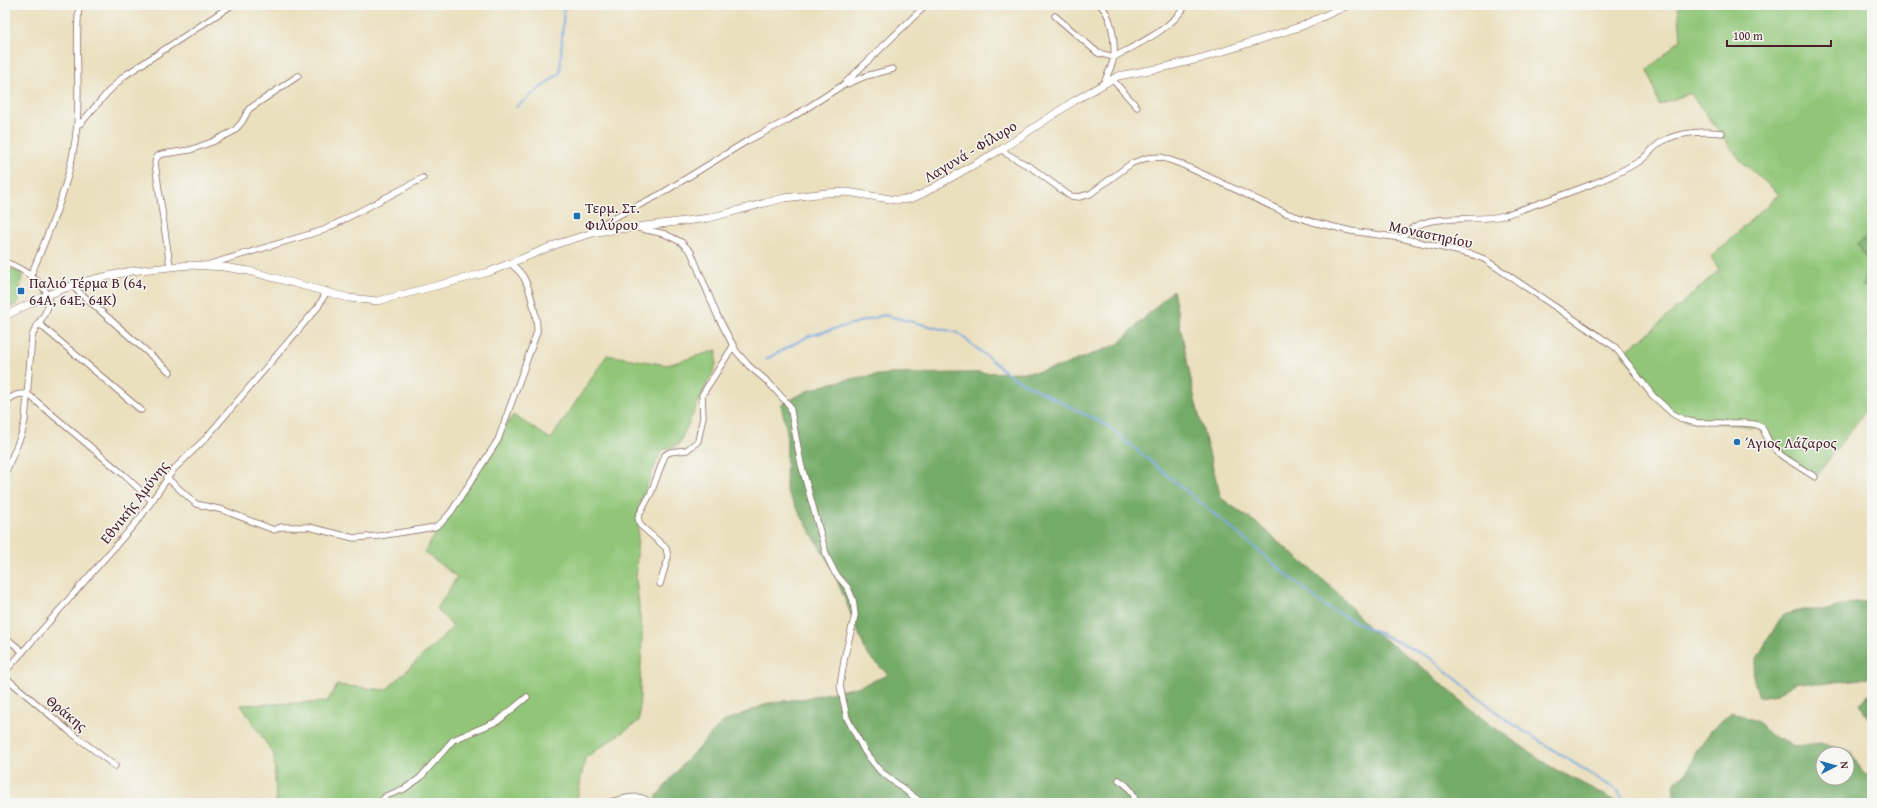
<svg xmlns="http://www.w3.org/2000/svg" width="1877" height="808" viewBox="0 0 1877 808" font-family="'Gentium Book Plus',serif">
  <rect width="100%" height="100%" fill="#f6f6f2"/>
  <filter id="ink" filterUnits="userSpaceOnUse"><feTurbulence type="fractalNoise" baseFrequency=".025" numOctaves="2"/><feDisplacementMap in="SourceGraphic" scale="8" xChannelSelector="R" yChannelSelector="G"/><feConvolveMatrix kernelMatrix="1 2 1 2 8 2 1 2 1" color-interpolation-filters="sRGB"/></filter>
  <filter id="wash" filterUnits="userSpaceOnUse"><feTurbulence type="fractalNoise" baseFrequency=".012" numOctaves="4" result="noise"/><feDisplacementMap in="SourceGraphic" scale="16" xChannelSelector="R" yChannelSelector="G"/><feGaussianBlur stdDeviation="0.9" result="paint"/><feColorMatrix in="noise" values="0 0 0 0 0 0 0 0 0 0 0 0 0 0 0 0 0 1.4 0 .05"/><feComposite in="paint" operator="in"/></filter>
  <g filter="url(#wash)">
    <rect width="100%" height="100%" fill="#eae0be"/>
    <path fill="#91c678" stroke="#6e7252" d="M 1678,5 L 1872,5 L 1872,233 L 1858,243 L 1868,263 L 1862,286 L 1872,288 L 1872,403 L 1815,477 L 1782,456 L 1761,427 L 1684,420 L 1664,406 L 1622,354 L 1649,333 L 1719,270 L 1711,257 L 1779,194 L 1741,161 L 1690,93 L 1659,105 L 1648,70 L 1681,39 Z
      M 5,267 L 22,273 L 19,301 L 17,304 L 5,310 Z
      M 717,350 L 716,365 L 679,444 L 661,451 L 639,505 L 636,578 L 642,634 L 639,721 L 585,758 L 577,800 L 572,803 L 276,803 L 274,755 L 241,705 L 327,702 L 337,685 L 386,690 L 453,627 L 437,609 L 457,577 L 424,552 L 513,415 L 551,439 L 607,355 L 667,365 Z"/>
    <path fill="#74ab68" stroke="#5f654a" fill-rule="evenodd" d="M 1872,233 L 1872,288 L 1862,286 L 1868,263 L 1858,243 Z
      M 1173,290 L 1195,400 L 1221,498 L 1259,525 L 1335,590 L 1372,631 L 1413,660 L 1488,723 L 1553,768 L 1620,803 L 655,803 L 657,796 L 683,764 L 723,722 L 769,703 L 806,698 L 857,687 L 888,675 L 867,654 L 833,570 L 786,490 L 787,432 L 781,405 L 807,391 L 832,383 L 861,377 L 888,374 L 1036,372 L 1062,366 L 1118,344 Z
      M 1872,601 L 1872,673 L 1868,678 L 1820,684 L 1797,682 L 1777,694 L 1759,697 C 1757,691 1754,683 1753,676 C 1753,659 1774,631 1782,615 L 1803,610 L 1827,610 L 1848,604 Z
      M 1872,691 L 1872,720 L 1868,718 L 1860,704 Z
      M 1731,712 L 1757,721 L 1770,735 L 1794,746 L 1820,743 L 1851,752 L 1863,773 L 1872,775 L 1872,803 L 1675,803 L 1673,785 L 1688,770 L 1696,751 L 1711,731 ZM 1823,754 L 1847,754 L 1847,778 L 1823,778 Z"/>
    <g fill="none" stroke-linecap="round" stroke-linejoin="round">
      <path stroke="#74a5df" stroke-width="2" d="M 516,107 L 560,73 L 564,5
        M 766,359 L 809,336 L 884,315 L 958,333 L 1012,377 L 1108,426 L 1326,607 L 1430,658 L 1508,721 L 1618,791 L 1625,803"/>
    </g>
  </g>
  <g filter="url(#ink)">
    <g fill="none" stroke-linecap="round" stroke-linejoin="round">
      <g stroke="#82635e" stroke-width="7">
        <path id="minor" d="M 1100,5 C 1112,15 1115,41 1114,56 C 1113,65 1107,75 1104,83
          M 1055,16 L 1098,53 L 1114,57 C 1140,43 1170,30 1186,5
          M 1112,79 L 1137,107
          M 847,84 L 866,76 L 893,69
          M 77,125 L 81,123 L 108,92 L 124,76 L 232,5
          M 1002,149 L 1007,154 L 1032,168 L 1070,196 L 1079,197 L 1090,194 L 1132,163 L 1147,158 L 1161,157 L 1181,164 L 1286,213 L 1313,222 L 1351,231 L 1401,238 L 1474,255 L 1484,259 L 1615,347 L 1653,396 L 1673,414 L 1684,420 L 1698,423 L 1742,423 L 1754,424 L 1762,427 L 1769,442 L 1782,456 L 1815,477
          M 638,228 L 665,234 L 681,242 L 691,252 L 717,315 L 736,351 L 749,366 L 768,382 L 790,406 L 801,464 L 827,557 L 835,573 L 848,588 L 853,600 L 855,615 L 845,655 L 840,686 L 847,718 L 865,752 L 880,771 L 922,803
          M 590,232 L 613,218 L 659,195 L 747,141 L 788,120 L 843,85 L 926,5
          M 1401,238 C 1425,208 1472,225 1505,215 C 1537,204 1570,193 1602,180 C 1614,175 1628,168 1640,161 C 1648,155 1654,146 1663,141 C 1679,132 1704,131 1722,133
          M 5,262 C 21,268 56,287 47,309 C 43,319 35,326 32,337 L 25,420 L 22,433 L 5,474
          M 207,265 L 324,230 L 423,178
          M 170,266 L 155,163 C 156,158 157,155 163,154 L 190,150 L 212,142 L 234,131 L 242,122 L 249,109 L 298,76
          M 31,275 C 51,227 73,177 77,124 C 80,85 75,45 79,5
          M 71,285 L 170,372
          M 38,323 L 141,410
          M 5,402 C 13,396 20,391 30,396 L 124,475 L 151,500
          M 166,477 L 196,504 L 223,510 L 274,530 L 281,527 L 309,527 L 354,538 L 379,536 L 435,527 L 442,522 L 451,512 L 498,440 L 537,332 C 538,320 530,289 524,278 C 521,272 516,268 511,264
          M 660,584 L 668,557 L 666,548 L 640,525 L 638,517 L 651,493 L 665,455 L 670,452 L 687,450 L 698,441 L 703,417 L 702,395 L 734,345
          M 5,647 L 10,641 L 23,652
          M 5,672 L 140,518 L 174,469 L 205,439 L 318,307 L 327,291
          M 5,677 L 69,731 L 115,766
          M 1119,780 C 1127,785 1135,793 1135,803
          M 380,803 L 386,796 L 404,789 L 420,778 L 453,740 L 498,721 L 527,697
          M 605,803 C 617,801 642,791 649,803"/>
      </g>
      <g stroke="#82635e" stroke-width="8">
        <path id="tertiary" d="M 5,316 L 47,295 L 82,282 L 131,271 L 190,265 L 224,267 L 249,271 L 349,298 L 378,301 L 489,272 L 560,243 L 596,232 L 709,218 L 784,198 L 826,193 L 847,192 L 896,200 L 910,199 L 922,194 L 1002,149 L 1074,101 L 1118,76 L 1166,67 L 1202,58 L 1302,26 L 1348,5"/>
      </g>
      <use href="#minor" stroke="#fff" stroke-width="5.5"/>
      <use href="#tertiary" stroke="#fff" stroke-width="7"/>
    </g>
  </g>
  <g fill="#1f6fb2" stroke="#f6f6f2" stroke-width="1.5">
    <rect x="573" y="212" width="8" height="8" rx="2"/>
    <rect x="17" y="287" width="8" height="8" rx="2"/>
    <circle cx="1737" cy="442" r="4"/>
  </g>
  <g text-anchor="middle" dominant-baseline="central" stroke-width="3" stroke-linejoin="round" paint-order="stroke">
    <g font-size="15" fill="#4a1f2b" stroke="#f6f6f2">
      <text transform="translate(970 151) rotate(-31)">Λαγυνά - Φίλυρο</text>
      <text transform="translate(1431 234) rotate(12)">Μοναστηρίου</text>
      <text transform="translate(134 502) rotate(-52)">Εθνικής Αμύνης</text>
      <text transform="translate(67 713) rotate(39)">Θράκης</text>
    </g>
    <g font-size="15" fill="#4a1f2b" stroke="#f6f6f2" text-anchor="start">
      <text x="585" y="207">Τερμ. Στ.<tspan x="585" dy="17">Φιλύρου</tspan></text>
      <text x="29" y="282">Παλιό Τέρμα B (64,<tspan x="29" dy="17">64Α, 64Ε, 64Κ)</tspan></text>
      <text x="1745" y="442">Άγιος Λάζαρος</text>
    </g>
  </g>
  <rect width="1877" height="808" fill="none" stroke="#f6f6f2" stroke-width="20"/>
  <g transform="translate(1835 766) rotate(84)"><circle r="19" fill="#f6f6f2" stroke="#b1a0a2"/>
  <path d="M0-3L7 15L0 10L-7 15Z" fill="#1f6fb2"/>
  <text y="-6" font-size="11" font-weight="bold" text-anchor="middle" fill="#4a1f2b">N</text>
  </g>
  <path d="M1727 40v6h104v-6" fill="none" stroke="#4a1f2b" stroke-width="2"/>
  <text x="1733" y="40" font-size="12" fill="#4a1f2b" stroke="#f6f6f2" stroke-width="3" paint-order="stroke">100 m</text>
</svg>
